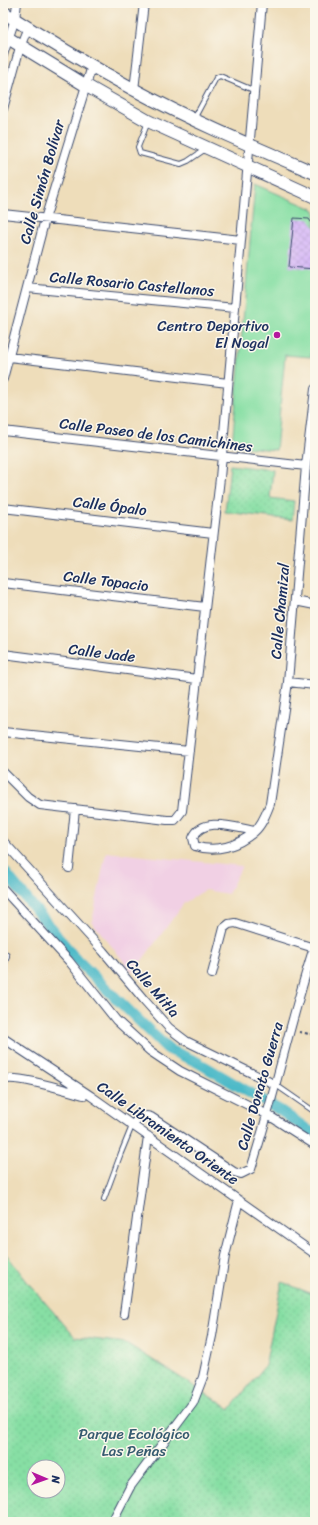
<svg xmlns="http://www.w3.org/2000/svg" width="318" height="1525" viewBox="0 0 318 1525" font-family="Sriracha,sans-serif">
  <defs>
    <pattern id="park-dots" width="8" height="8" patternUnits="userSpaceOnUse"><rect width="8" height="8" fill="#87dfa4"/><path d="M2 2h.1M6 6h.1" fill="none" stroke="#74c090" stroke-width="1.8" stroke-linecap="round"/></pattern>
    <pattern id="building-cross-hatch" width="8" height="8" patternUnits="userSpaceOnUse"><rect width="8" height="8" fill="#d1aff9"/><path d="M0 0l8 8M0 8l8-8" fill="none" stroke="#a98fcd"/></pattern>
  </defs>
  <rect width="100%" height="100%" fill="#fbf7ec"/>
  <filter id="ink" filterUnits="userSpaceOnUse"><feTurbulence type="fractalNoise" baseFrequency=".025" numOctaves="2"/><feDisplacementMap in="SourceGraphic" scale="8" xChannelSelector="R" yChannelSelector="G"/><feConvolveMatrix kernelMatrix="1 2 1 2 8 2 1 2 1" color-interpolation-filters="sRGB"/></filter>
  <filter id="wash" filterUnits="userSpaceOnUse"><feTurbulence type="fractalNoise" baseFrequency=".012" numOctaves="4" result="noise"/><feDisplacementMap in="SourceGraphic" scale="16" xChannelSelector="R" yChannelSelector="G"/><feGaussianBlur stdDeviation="0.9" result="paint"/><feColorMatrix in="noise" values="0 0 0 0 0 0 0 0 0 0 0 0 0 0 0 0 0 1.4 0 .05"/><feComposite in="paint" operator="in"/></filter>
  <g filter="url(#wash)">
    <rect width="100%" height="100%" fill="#eeddba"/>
    <path fill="#f1d0e4" d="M 106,852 L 242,866 L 228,894 L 205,890 L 184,903 L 133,973 L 92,922 Z"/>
    <path fill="url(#park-dots)" stroke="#518781" fill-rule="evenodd" d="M 230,465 L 273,470 L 270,498 L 294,501 L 292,520 L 225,512 Z
      M 3,1252 L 6,1254 L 29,1284 L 75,1337 L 126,1343 L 230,1409 L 265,1366 L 282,1282 L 315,1295 L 315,1522 L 3,1522 ZM 34,1467 L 58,1467 L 58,1491 L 34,1491 Z"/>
    <path fill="#87dfa4" stroke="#518781" d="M 255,184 L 315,210 L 315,316 L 311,357 L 285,355 L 276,450 L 232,446 Z"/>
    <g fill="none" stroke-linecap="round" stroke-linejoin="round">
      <path stroke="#4dbac8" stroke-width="11" d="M 3,870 L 76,959 L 168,1049 L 197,1062 L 281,1111 L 315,1135"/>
    </g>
    <g id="blocks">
      <path fill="url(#building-cross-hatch)" d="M 294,218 L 309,219 L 315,228 L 315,269 L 289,267 Z"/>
    </g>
  </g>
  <g filter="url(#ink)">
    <use href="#blocks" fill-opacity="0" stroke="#3b496c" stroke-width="1"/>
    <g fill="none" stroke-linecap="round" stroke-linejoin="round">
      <g stroke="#3b496c" stroke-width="6">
        <path id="lane" d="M 195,117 L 216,78 L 220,76 L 253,90
          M 148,122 L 138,147 L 140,153 L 181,164 L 188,161 L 204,150
          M 276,1085 L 315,1112
          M 104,1199 L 121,1153 L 132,1126"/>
      </g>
      <g stroke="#3b496c" stroke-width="10">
        <path id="street" d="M 3,55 L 15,19 L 17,3
          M 134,90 L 144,3
          M 3,109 L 20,47 L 28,27
          M 3,214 L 241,240
          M 27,288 L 235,308
          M 9,357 L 228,383
          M 3,379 L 45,219 L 92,66
          M 3,431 L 306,466
          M 3,508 L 213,533
          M 3,583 L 205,607
          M 295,601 L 315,605
          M 3,654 L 197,679
          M 288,682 L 315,685
          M 3,732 L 189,751
          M 3,772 L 28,797 L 40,805 L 167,820 L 175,820 L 182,811 L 220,478 L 262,3
          M 255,831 C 236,828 202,815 193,838 L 195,846 C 216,853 238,846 254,832 C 262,825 266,814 270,804 L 288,682 L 306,466 L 315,389
          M 3,841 L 103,951 L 145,1001 L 169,1028 L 186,1041 L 276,1085
          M 69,868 L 75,809
          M 3,889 L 69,961 L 116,1020 L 150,1051 L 180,1071 L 268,1115 L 315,1145
          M 3,954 L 5,956 L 3,963
          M 212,974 L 224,928 L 229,924 L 235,923 L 314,948
          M 3,1038 L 91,1096 L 315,1254
          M 3,1080 C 15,1074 68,1091 84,1095
          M 132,1126 C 138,1118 141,1114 151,1117 L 234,1172 L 241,1174 L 251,1169 C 275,1094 291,1018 315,944
          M 124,1314 L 148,1136
          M 112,1522 L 130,1487 L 193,1403 L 203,1377 L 212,1336 L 225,1256 L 239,1200"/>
      </g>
      <g stroke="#3b496c" stroke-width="14">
        <path id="secondary" d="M 3,12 C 45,39 89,65 133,89 C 192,121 254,147 315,173
          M 3,35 L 85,85 L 148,121 L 315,197"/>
      </g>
      <path stroke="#3b496c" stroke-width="2" stroke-dasharray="3 3" stroke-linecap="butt" d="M 299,1032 L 315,1035"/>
      <use href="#lane" stroke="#fff" stroke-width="4"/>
      <use href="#street" stroke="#fff" stroke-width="8"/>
      <use href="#secondary" stroke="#fff" stroke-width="12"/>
    </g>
  </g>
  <circle fill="#b5179e" stroke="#fbf7ec" stroke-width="1.5" cx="277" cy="335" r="4"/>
  <g text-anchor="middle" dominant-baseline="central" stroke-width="3" stroke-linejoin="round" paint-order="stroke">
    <g font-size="15" fill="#1b2f5e" stroke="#fbf7ec">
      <text transform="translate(42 182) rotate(-74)">Calle Simón Bolívar</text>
      <text transform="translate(132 284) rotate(5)">Calle Rosario Castellanos</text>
      <text transform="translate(156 435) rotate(7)">Calle Paseo de los Camichines</text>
      <text transform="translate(110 506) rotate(7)">Calle Ópalo</text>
      <text transform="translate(106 581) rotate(7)">Calle Topacio</text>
      <text transform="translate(280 611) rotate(-85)">Calle Chamizal</text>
      <text transform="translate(102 653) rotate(7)">Calle Jade</text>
      <text transform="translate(153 988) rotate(49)">Calle Mitla</text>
      <text transform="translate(260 1086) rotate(-74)">Calle Donato Guerra</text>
      <text transform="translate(168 1133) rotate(35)">Calle Libramiento Oriente</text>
    </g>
    <g font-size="15" fill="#1b2f5e" stroke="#fbf7ec" text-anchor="end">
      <text x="269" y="326">Centro Deportivo<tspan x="269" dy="17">El Nogal</tspan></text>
    </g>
    <g font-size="15" fill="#365b70" stroke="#fbf7ec">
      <text x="134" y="1434">Parque Ecológico<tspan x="134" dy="17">Las Peñas</tspan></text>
    </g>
  </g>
  <rect width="318" height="1525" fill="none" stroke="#fbf7ec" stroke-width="16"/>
  <g transform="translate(46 1479) rotate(92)"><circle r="19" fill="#fbf7ec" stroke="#a1a7b3"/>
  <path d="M0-3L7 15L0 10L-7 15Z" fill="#b5179e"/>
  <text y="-6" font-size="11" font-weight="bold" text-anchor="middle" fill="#1b2f5e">N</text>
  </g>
</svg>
